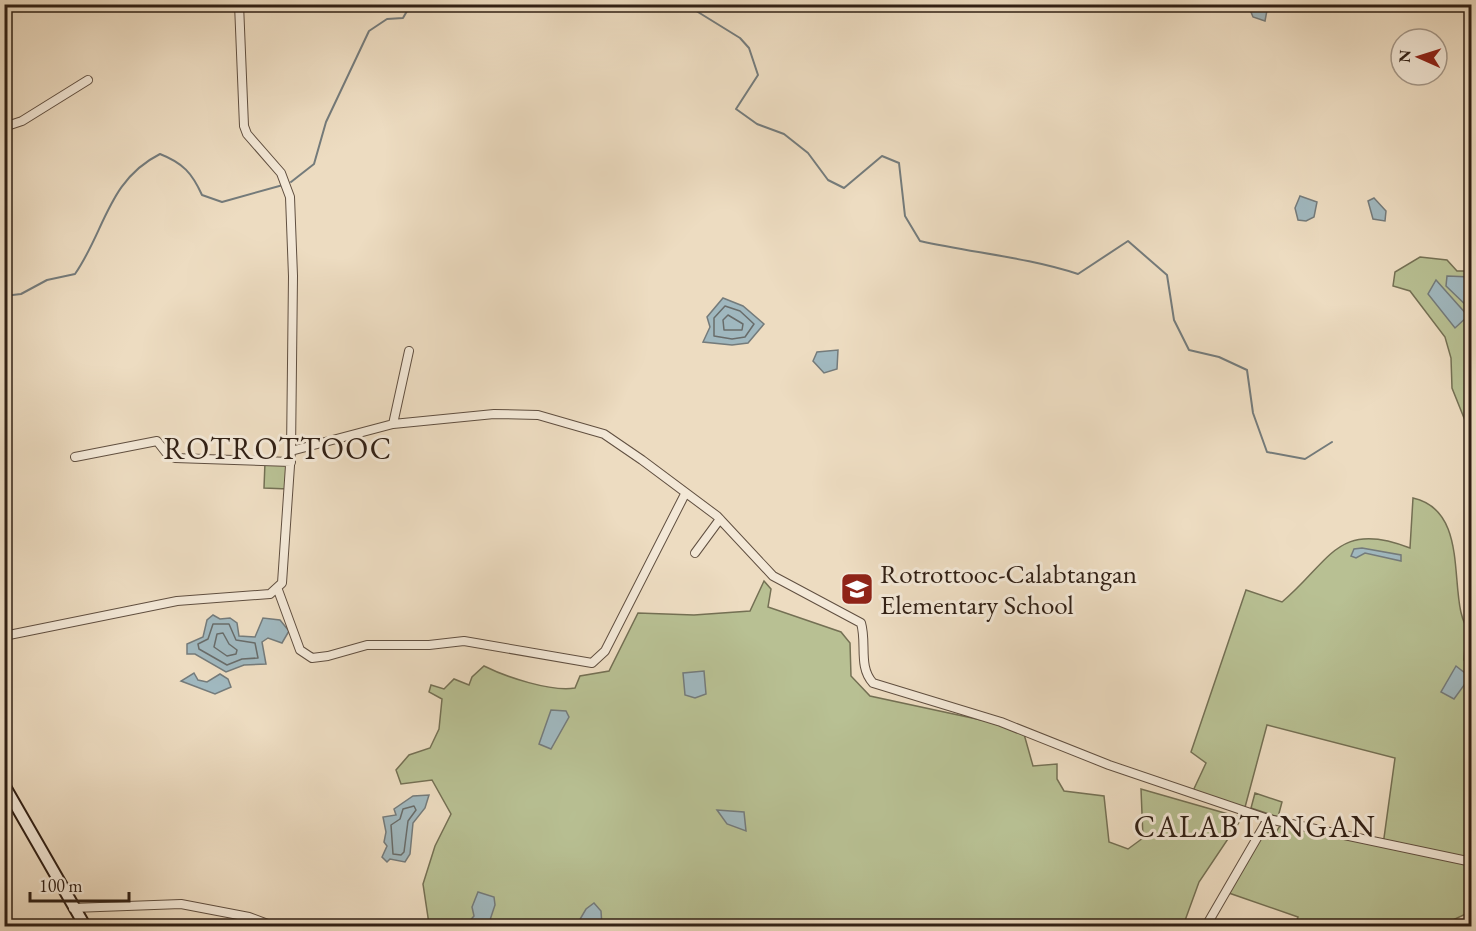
<svg xmlns="http://www.w3.org/2000/svg" width="1476" height="931" viewBox="0 0 1476 931" font-family="'EB Garamond',serif">
  <rect width="100%" height="100%" fill="#eddcc1"/>
  <filter id="stains"><feTurbulence type="fractalNoise" baseFrequency=".00333" numOctaves="4"/><feColorMatrix values="0 0 0 0 .2 0 0 0 0 .09 0 0 0 0 .02 0 0 0 .5 -.17"/></filter>
  <radialGradient id="worn" r=".72"><stop offset=".6" stop-color="#630" stop-opacity="0"/><stop offset="1" stop-color="#630" stop-opacity=".3"/></radialGradient>
  <path fill="#b8c093" stroke="#747054" stroke-width="1.5" d="M 1420,257 L 1447,260 L 1457,271 L 1471,271 L 1471,429 L 1468,428 L 1452,388 L 1451,358 L 1445,337 L 1410,291 L 1393,286 L 1395,272 Z
    M 265,462 L 289,463 L 288,489 L 264,488 Z
    M 1413,498 C 1476,512 1443,609 1472,634 L 1466,636 L 1464,660 L 1472,662 L 1472,905 L 1468,913 L 1440,926 L 1295,926 L 1298,917 L 1226,892 L 1261,831 L 1275,834 L 1281,824 L 1383,845 L 1395,758 L 1267,725 L 1244,811 L 1192,793 L 1206,763 L 1191,752 L 1246,590 L 1282,602 C 1330,562 1337,519 1410,548 Z
    M 764,581 L 771,589 L 768,607 L 841,632 L 850,643 L 851,676 L 870,696 L 986,721 L 1024,734 L 1033,766 L 1057,764 L 1057,779 L 1064,791 L 1104,796 L 1109,842 L 1128,849 L 1143,838 L 1141,789 L 1242,818 L 1199,882 L 1183,926 L 426,926 L 429,924 L 423,884 L 435,846 L 451,814 L 432,780 L 401,784 L 396,770 L 409,755 L 430,748 L 439,729 L 442,699 L 429,692 L 431,685 L 444,689 L 454,679 L 469,685 L 472,677 L 484,666 C 506,677 551,692 575,688 L 580,676 L 609,671 L 638,613 L 694,615 L 750,611 Z
    M 1255,793 L 1282,802 L 1278,817 L 1251,808 Z"/>
  <path fill="#a0b8bf" stroke="#747b7b" stroke-width="1.5" d="M 1248,5 L 1268,5 L 1265,21 L 1253,17 Z
    M 1300,196 L 1317,202 L 1314,217 L 1306,221 L 1298,220 L 1295,208 Z
    M 1374,198 L 1386,211 L 1385,221 L 1373,219 L 1368,201 Z
    M 1447,276 L 1471,277 L 1471,310 L 1446,286 Z
    M 1436,280 L 1468,316 L 1455,328 L 1428,294 Z
    M 723,298 L 743,306 L 764,324 L 748,343 L 732,345 L 703,342 L 710,327 L 707,317 Z
    M 838,350 L 837,369 L 824,373 L 813,361 L 817,352 Z
    M 1362,548 L 1401,555 L 1401,561 L 1365,553 L 1356,558 L 1351,556 L 1354,549 Z
    M 213,615 L 220,619 L 230,618 L 237,623 L 239,636 L 255,637 L 263,618 L 280,620 L 289,631 L 282,643 L 268,638 L 262,642 L 266,664 L 244,665 L 226,672 L 195,654 L 187,654 L 187,644 L 203,637 L 207,620 Z
    M 1456,666 L 1470,677 L 1454,699 L 1441,692 Z
    M 704,671 L 706,694 L 695,698 L 685,695 L 683,673 Z
    M 194,673 L 198,680 L 207,682 L 220,674 L 228,679 L 231,687 L 215,694 L 181,681 Z
    M 551,710 L 566,711 L 569,717 L 551,749 L 539,744 Z
    M 429,795 L 425,808 L 413,823 L 410,854 L 405,862 L 390,859 L 387,862 L 382,857 L 387,846 L 384,842 L 386,832 L 383,817 L 396,815 L 394,809 L 413,796 Z
    M 717,810 L 744,812 L 746,831 L 727,824 Z
    M 478,892 L 494,897 L 495,905 L 488,926 L 465,926 L 474,916 L 472,907 Z
    M 594,903 L 601,911 L 602,926 L 576,926 L 586,909 Z"/>
  <g fill="none" stroke-linecap="round" stroke-linejoin="round">
    <path stroke="#686c6a" stroke-width="1.5" d="M 725,306 L 740,311 L 754,324 L 745,337 L 732,339 L 714,336 L 714,318 Z
      M 728,315 L 743,324 L 742,330 L 724,330 L 723,320 Z
      M 213,624 L 229,624 L 236,640 L 255,643 L 258,658 L 242,659 L 227,665 L 199,649 L 198,644 L 208,639 Z
      M 223,633 L 229,644 L 237,650 L 236,654 L 227,656 L 214,647 L 217,634 Z
      M 414,806 L 416,810 L 408,821 L 404,852 L 401,855 L 393,854 L 391,825 L 400,819 L 403,809 Z"/>
    <path stroke="#747b7b" stroke-width="2" d="M 685,4 L 740,38 L 749,48 L 758,75 L 736,109 L 757,124 L 784,134 L 808,153 L 828,180 L 844,188 L 882,156 L 899,163 L 905,216 L 920,241 C 973,253 1026,257 1078,274 L 1128,241 L 1167,275 L 1174,320 L 1189,350 L 1219,357 L 1247,370 L 1253,413 L 1267,452 L 1305,459 L 1332,442
      M 291,182 L 314,164 L 326,122 L 369,31 L 387,19 L 403,18 L 411,4
      M 4,296 L 21,294 L 47,280 L 75,274 C 105,231 108,180 160,154 C 183,163 192,173 202,195 L 222,202 L 283,185"/>
    <g stroke="#604f40" stroke-width="10">
      <path id="minor" d="M 4,127 L 22,121 L 88,80
        M 393,424 L 409,351
        M 291,451 L 393,424 L 494,414 L 538,415 L 590,430 L 604,434 L 642,460 L 717,516 L 773,576 L 861,623 C 867,643 858,667 873,683 L 1001,722 L 1109,765 L 1268,819 L 1472,862
        M 75,457 L 157,441 L 168,455 L 175,458 L 291,462
        M 695,553 L 720,519
        M 278,590 L 300,650 L 312,658 L 328,656 L 367,645 L 429,645 L 464,641 L 592,663 L 605,651 L 685,494
        M 4,636 L 177,601 L 270,594 L 282,583 L 291,451 L 293,276 L 290,197 L 281,173 L 247,134 L 244,126 L 239,4
        M 73,908 L 181,904 L 249,917 L 273,926
        M 1206,926 L 1268,819"/>
    </g>
    <g stroke="#312015" stroke-width="14">
      <path id="secondary" d="M 4,785 L 85,926"/>
    </g>
    <use href="#minor" stroke="#f3e8d7" stroke-width="8"/>
    <use href="#secondary" stroke="#f3e8d7" stroke-width="10"/>
  </g>
  <defs>
    <g id="school-square" transform="scale(1.725)"><rect x="-9" y="-9" width="18" height="18" rx="4" fill="#8f2418" stroke="#f3e8d7"/><path d="M0-5L7-2L0 1L-7-2ZM-4 1L0 2.5L4 1V4Q0 6-4 4Z" fill="#fff"/></g>
  </defs>
  <g fill-rule="evenodd">
    <use href="#school-square" x="857" y="589"/>
  </g>
  <g text-anchor="middle" dominant-baseline="central" stroke-width="6" stroke-linejoin="round" paint-order="stroke">
    <g font-size="27" fill="#312015" stroke="#f3e8d7" text-anchor="start">
      <text x="880" y="573">Rotrottooc-Calabtangan<tspan x="880" dy="31">Elementary School</tspan></text>
    </g>
    <g font-size="30" letter-spacing="1.5" fill="#312015" stroke="#f3e8d7">
      <text x="278" y="448">ROTROTTOOC</text>
      <text x="1255" y="826">CALABTANGAN</text>
    </g>
  </g>
  <rect width="1476" height="931" fill="none" stroke="#eddcc1" stroke-width="24"/>
  <rect x="6" y="6" width="1464" height="919" fill="none" stroke="#312015" stroke-width="3"/>
  <rect x="12" y="12" width="1452" height="907" fill="none" stroke="#312015" stroke-width="1.5"/>
  <g transform="translate(1419 57) rotate(273)"><circle r="28" fill="#f3e8d7" stroke="#a59889" stroke-width="1.5"/>
  <path d="M0-4.5L10 22L0 15L-10 22Z" fill="#8f2418"/>
  <text y="-9" font-size="16" font-weight="bold" text-anchor="middle" fill="#312015">N</text>
  </g>
  <path d="M30 892v9h99v-9" fill="none" stroke="#312015" stroke-width="3"/>
  <text x="39" y="892" font-size="18" fill="#312015" stroke="#f3e8d7" stroke-width="4.5" paint-order="stroke">100 m</text>
  <rect width="100%" height="100%" filter="url(#stains)"/>
  <rect width="100%" height="100%" fill="url(#worn)"/>
</svg>
